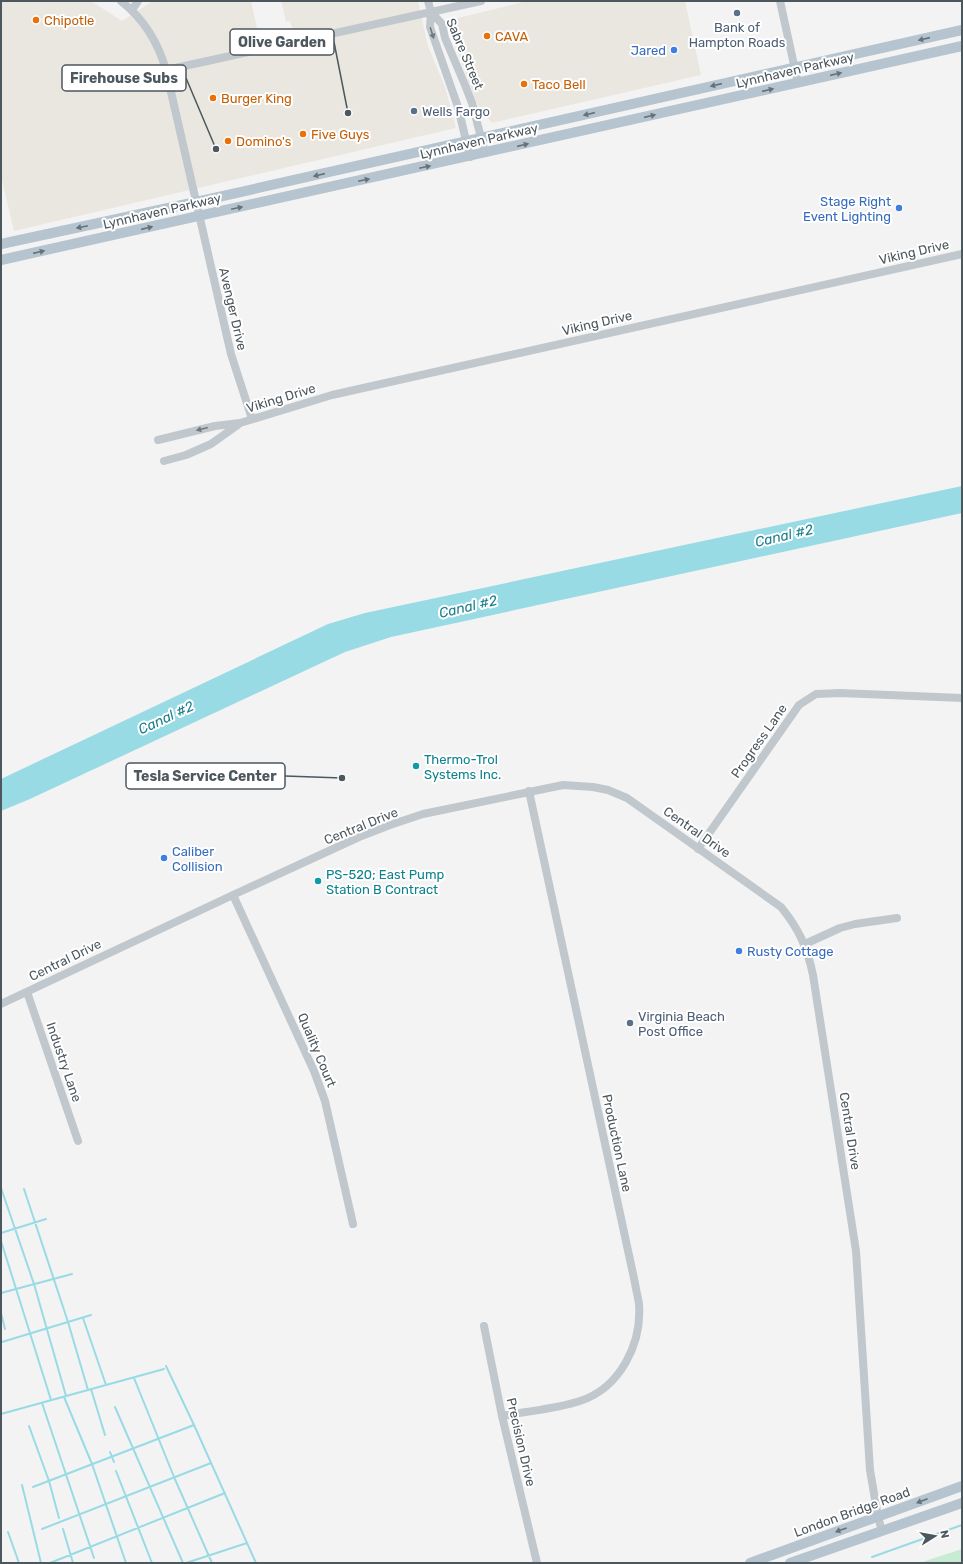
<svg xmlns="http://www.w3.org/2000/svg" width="963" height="1564" viewBox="0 0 963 1564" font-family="Rubik,sans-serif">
  <rect width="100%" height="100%" fill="#f4f3f3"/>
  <path fill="#eae7e1" d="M 1,1 L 91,1 L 122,21 L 153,1 L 251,1 L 260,41 L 294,33 L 290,21 L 286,22 L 281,1 L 418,1 L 428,46 L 445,87 L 456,128 L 14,231 L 1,176 Z
    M 527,1 L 685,1 L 701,75 L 492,123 L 478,107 L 446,21 Z"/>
  <path fill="#c7ecd2" d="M 962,1549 L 962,1563 L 919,1563 Z"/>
  <path fill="#98dbe5" d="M 962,486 L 962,513 L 391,637 L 345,652 L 30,799 L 1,811 L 1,779 L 328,624 L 365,613 Z"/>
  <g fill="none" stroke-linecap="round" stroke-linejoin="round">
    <path stroke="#98dbe5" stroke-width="2" d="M 1,1188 L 34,1284 L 66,1396
      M 24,1189 L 68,1322 L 88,1390
      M 1,1233 L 46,1219
      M 1,1241 L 51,1400
      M 1,1293 L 72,1274
      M 1,1313 L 5,1329
      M 83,1318 L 106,1385
      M 2,1342 L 91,1315
      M 134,1378 L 174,1477 L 212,1563
      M 91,1389 L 105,1435
      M 64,1397 L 92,1464 L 126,1563
      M 42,1403 L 94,1558
      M 115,1407 L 183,1563
      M 1,1414 L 164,1369
      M 194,1425 L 256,1563
      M 29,1426 L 49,1481 L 59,1518
      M 110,1452 L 114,1462
      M 116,1471 L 152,1563
      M 22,1485 L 41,1563
      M 33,1487 L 194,1425 L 166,1366
      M 42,1529 L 211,1463
      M 63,1529 L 73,1563
      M 8,1532 L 19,1563
      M 872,1557 L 962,1525
      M 50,1563 L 225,1493
      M 186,1563 L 247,1543"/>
    <path stroke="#c0c8cd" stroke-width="8" d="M 121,1 C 144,19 158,42 166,70 L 231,354 L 252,419
      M 428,1 L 431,12 L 430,27 L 458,107 L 470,157
      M 780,1 L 798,83
      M 132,10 L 138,1
      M 431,12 L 442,24 L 445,38 L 465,85 L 472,103 L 485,153
      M 166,70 L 481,1
      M 158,440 L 215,426 L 240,423 L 332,395 L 962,254
      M 164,461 L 186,455 L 211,444 L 239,424
      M 698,849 L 799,705 L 816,694 L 840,693 L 962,698
      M 233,895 L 314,1071 L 325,1101 L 353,1224
      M 805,944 L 840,928 L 855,924 L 897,918
      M 27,992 L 78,1141
      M 1,1004 L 233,895 L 359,837 L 390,825 L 423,814 L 563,785 L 593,787 L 608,790 L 627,798 L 781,907 C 799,929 807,947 813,975 L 856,1251 L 870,1470 L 878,1517 L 882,1531
      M 484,1326 L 502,1416 L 537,1563
      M 502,1416 C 528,1411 556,1409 580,1401 C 620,1388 642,1344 639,1304 C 638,1297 636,1290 635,1283 L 529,791"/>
    <path stroke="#b5c4ce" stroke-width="10" d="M 1,244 L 196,202 L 962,30
      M 1,260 L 962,46
      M 750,1563 L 962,1486
      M 790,1563 L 962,1503"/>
  </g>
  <defs><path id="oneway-solid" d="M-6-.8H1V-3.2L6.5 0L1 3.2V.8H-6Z"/></defs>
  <g fill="#6f797f">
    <use href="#oneway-solid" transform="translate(432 33) rotate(72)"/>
    <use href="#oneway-solid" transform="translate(202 429) rotate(166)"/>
  </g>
  <g fill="#66727a">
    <use href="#oneway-solid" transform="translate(924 39) rotate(167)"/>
    <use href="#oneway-solid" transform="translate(836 74) rotate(-13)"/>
    <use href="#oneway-solid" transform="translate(716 85) rotate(167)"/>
    <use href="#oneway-solid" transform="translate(768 90) rotate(-13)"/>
    <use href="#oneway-solid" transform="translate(589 114) rotate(167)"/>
    <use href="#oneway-solid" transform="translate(650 116) rotate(-13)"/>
    <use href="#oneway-solid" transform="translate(523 145) rotate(-13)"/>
    <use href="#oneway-solid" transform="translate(425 167) rotate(-12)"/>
    <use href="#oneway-solid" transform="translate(319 175) rotate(167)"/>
    <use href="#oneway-solid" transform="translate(364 180) rotate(-12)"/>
    <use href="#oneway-solid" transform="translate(237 208) rotate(-12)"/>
    <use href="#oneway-solid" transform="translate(82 227) rotate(168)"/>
    <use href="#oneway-solid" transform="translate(147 228) rotate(-13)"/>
    <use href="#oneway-solid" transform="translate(39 252) rotate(-13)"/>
    <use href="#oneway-solid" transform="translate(922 1501) rotate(159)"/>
    <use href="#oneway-solid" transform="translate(841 1530) rotate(160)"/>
  </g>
  <g fill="#5c6f8a" stroke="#fff" stroke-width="1.5">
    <circle cx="737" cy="13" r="4"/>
    <circle cx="414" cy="111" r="4"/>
    <circle cx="630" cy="1023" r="4"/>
  </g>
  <g fill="#e8710a" stroke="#fff" stroke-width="1.5">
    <circle cx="36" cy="20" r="4"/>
    <circle cx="487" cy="36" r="4"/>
    <circle cx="524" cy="84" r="4"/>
    <circle cx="213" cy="98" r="4"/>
    <circle cx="303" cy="134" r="4"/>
    <circle cx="228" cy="141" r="4"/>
  </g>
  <g fill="#3f7fe0" stroke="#fff" stroke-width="1.5">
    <circle cx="674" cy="50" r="4"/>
    <circle cx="899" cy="208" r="4"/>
    <circle cx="164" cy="858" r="4"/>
    <circle cx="739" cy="951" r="4"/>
  </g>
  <g fill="#0f9aa8" stroke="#fff" stroke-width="1.5">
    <circle cx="416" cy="766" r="4"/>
    <circle cx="318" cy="881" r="4"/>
  </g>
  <g text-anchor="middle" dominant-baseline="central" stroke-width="4" stroke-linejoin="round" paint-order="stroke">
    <g font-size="13" fill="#c56008" stroke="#fff" text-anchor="start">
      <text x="44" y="20">Chipotle</text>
      <text x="495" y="36">CAVA</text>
      <text x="532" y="84">Taco Bell</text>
      <text x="221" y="98">Burger King</text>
      <text x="311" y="134">Five Guys</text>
      <text x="236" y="141">Domino's</text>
    </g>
    <g font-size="13" fill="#4e5e75" stroke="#fff" text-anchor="start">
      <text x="737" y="27" text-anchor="middle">Bank of<tspan x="737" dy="15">Hampton Roads</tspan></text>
      <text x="422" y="111">Wells Fargo</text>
      <text x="638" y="1016">Virginia Beach<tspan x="638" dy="15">Post Office</tspan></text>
    </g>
    <g font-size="13" fill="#366cbe" stroke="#fff" text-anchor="end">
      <text x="666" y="50">Jared</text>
      <text x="891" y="201">Stage Right<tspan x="891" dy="15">Event Lighting</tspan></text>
      <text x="172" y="851" text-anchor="start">Caliber<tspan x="172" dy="15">Collision</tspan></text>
      <text x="747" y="951" text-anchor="start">Rusty Cottage</text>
    </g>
    <g font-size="13" fill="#4c575e" stroke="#fff">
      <text transform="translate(465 54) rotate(67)">Sabre Street</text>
      <text transform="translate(795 70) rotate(-13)">Lynnhaven Parkway</text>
      <text transform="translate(479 141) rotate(-13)">Lynnhaven Parkway</text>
      <text transform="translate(162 211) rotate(-13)">Lynnhaven Parkway</text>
      <text transform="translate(914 252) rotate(-13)">Viking Drive</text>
      <text transform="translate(233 309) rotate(77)">Avenger Drive</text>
      <text transform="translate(597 323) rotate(-13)">Viking Drive</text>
      <text transform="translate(281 398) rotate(-17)">Viking Drive</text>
      <text transform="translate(759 741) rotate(-55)">Progress Lane</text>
      <text transform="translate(361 826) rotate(-22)">Central Drive</text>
      <text transform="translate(697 832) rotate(35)">Central Drive</text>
      <text transform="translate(65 960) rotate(-26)">Central Drive</text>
      <text transform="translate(317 1050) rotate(67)">Quality Court</text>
      <text transform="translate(64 1062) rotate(71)">Industry Lane</text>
      <text transform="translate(850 1131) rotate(81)">Central Drive</text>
      <text transform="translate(617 1143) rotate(78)">Production Lane</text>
      <text transform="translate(521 1442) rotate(77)">Precision Drive</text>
      <text transform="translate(852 1512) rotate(-20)">London Bridge Road</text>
    </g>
    <g font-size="13" fill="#0d838f" stroke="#fff" text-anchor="start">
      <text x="424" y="759">Thermo-Trol<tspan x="424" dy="15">Systems Inc.</tspan></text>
      <text x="326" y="874">PS-520; East Pump<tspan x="326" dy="15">Station B Contract</tspan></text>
    </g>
    <g font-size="14" font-style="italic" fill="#1a7e8c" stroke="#fff">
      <text transform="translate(784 536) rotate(-13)">Canal #2</text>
      <text transform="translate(468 607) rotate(-13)">Canal #2</text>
      <text transform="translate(166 718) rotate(-25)">Canal #2</text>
    </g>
  </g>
  <path fill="none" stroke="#4c575e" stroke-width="1.5" d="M348 113L334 42M216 149L186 78M342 778L285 776"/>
  <g fill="#4c575e" stroke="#fff" stroke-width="1.5">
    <circle cx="348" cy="113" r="4"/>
    <circle cx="216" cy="149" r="4"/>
    <circle cx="342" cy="778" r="4"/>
  </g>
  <g fill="#fff" stroke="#4c575e" stroke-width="1.5">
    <rect x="230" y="29" width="104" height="26" rx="4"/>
    <rect x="62" y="65" width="124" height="26" rx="4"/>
    <rect x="126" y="763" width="159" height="26" rx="4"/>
  </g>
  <g font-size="14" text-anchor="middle" font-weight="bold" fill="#4c575e">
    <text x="282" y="47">Olive Garden</text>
    <text x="124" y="83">Firehouse Subs</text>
    <text x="205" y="781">Tesla Service Center</text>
  </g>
  <rect width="963" height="1564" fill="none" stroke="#4c575e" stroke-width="4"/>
  <g transform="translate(935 1536) rotate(79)" stroke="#ffffff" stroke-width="3" paint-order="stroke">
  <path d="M0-3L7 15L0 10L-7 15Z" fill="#4c575e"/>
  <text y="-6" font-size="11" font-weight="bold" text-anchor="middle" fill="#4c575e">N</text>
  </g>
</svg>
